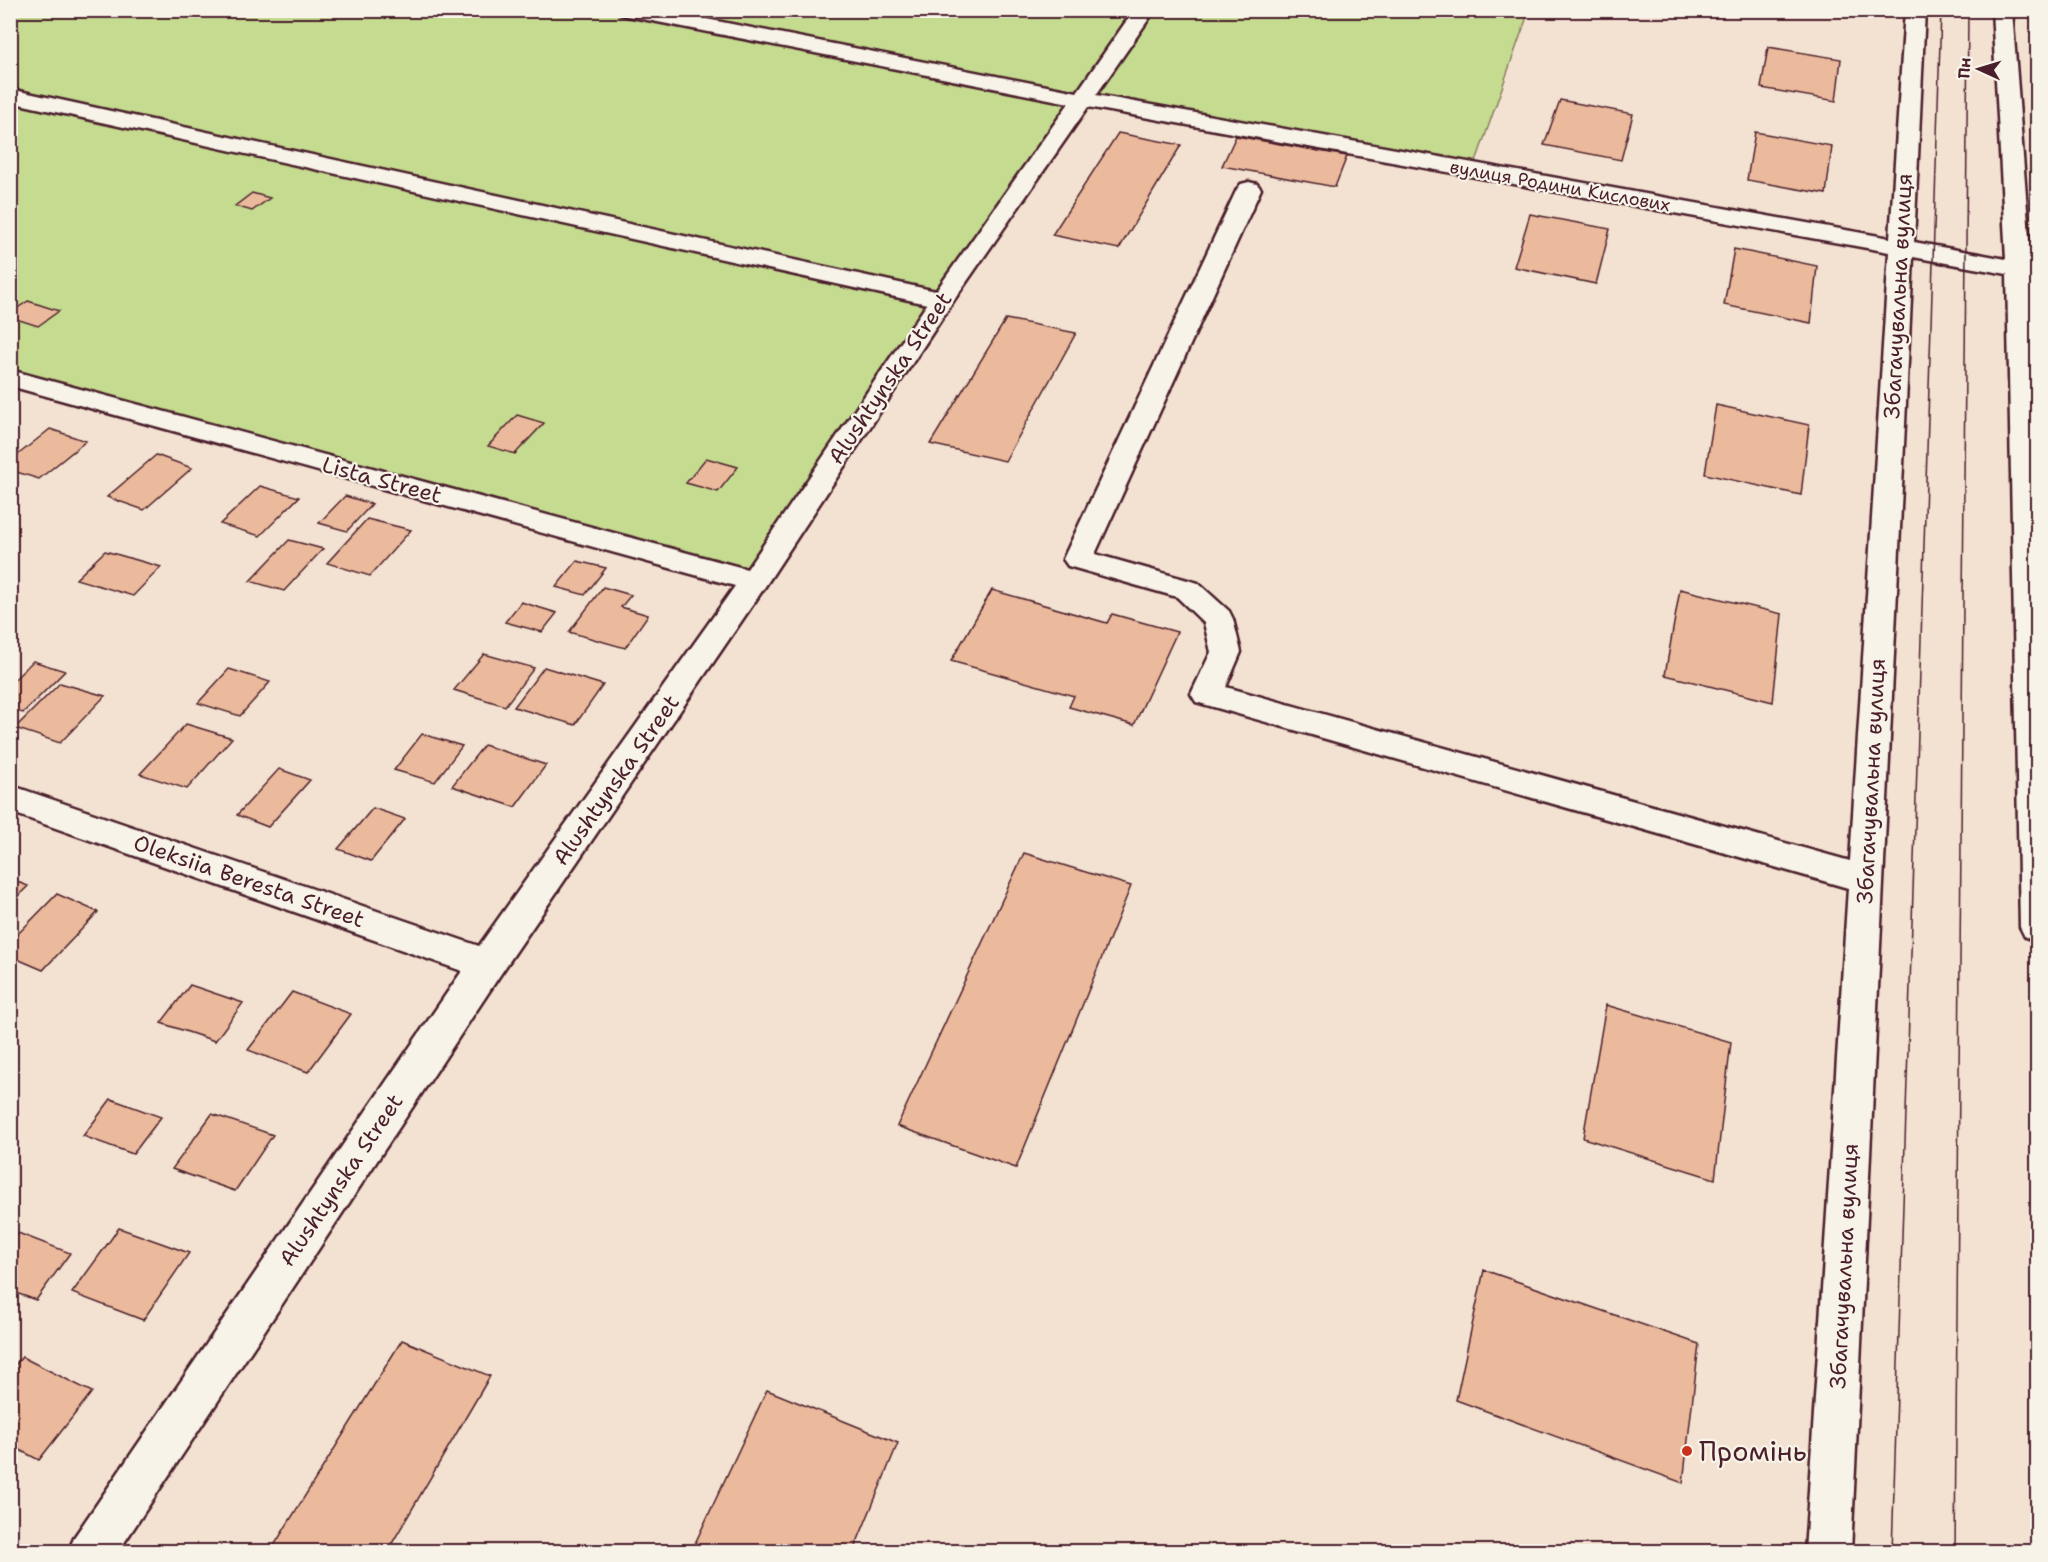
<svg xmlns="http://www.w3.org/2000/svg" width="2048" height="1562" viewBox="0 0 2048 1562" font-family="'Shantell Sans',sans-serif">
  <rect width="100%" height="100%" fill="#f3e2d1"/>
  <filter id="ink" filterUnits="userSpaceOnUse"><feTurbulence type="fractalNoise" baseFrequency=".0167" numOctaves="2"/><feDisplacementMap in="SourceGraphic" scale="12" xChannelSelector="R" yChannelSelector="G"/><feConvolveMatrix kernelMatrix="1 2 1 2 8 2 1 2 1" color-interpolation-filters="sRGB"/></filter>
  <g filter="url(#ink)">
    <path fill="#c5db90" stroke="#887d5e" stroke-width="1.5" d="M 10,11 L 1529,11 L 1473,170 L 1082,99 L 754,581 L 11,378 Z"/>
    <path fill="#ebba9c" stroke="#4a1f2b" stroke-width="1.5" d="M 1768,47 L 1841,59 L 1836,101 L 1761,88 Z
      M 1560,100 L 1633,114 L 1621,160 L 1544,145 Z
      M 1755,132 L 1832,146 L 1826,194 L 1747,180 Z
      M 1118,133 L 1181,145 L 1119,249 L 1052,235 Z
      M 1236,136 L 1347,156 L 1335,187 L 1222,166 Z
      M 252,193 L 270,198 L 252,211 L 235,206 Z
      M 1530,214 L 1610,229 L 1596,284 L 1514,267 Z
      M 1734,249 L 1817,266 L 1811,323 L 1724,305 Z
      M 28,301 L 59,311 L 38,326 L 10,317 L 10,313 Z
      M 1006,319 L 1076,333 L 1005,461 L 930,444 Z
      M 1716,405 L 1809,425 L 1801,495 L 1705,474 Z
      M 517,415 L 544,423 L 515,454 L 488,446 Z
      M 50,429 L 86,441 L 39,479 L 10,470 L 10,461 Z
      M 156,455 L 192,468 L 144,510 L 107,497 Z
      M 706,458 L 738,467 L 718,492 L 686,483 Z
      M 260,486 L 299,497 L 260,536 L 220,524 Z
      M 345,496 L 372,504 L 347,531 L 319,523 Z
      M 367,519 L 411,530 L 370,576 L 327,563 Z
      M 289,540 L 323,549 L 284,591 L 250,581 Z
      M 105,551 L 161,567 L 133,596 L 76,579 Z
      M 577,561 L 606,568 L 585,595 L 556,587 Z
      M 603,587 L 631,595 L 621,607 L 648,615 L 625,648 L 569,632 Z
      M 1680,589 L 1782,614 L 1773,702 L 1665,675 Z
      M 992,590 L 1107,623 L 1112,614 L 1177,632 L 1134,725 L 1069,707 L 1074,696 L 951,661 Z
      M 521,602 L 557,613 L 542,632 L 505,622 Z
      M 484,654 L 534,668 L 505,706 L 454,690 Z
      M 33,661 L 65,671 L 23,713 L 10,709 L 10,684 Z
      M 544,667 L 603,685 L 575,725 L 514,707 Z
      M 229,669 L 270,682 L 240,716 L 198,703 Z
      M 60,683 L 105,696 L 60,743 L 15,728 Z
      M 186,724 L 232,738 L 187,789 L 140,774 Z
      M 422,734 L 462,746 L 435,782 L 394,770 Z
      M 484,745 L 546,765 L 515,807 L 452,786 Z
      M 279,769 L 310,780 L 268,827 L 237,815 Z
      M 373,808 L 405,819 L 371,861 L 338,849 Z
      M 1024,853 L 1131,886 L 1016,1168 L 897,1126 Z
      M 10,879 L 28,886 L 10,904 Z
      M 57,894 L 98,912 L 43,970 L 10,956 L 10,942 Z
      M 190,985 L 243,1003 L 215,1041 L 161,1023 Z
      M 292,992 L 351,1014 L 308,1072 L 248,1050 Z
      M 1606,1005 L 1731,1042 L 1715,1179 L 1583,1138 Z
      M 111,1099 L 161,1117 L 133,1154 L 83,1136 Z
      M 212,1114 L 273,1135 L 235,1191 L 172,1169 Z
      M 119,1228 L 189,1253 L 143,1320 L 72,1293 Z
      M 18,1233 L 70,1253 L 36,1300 L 10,1291 L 10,1243 Z
      M 1484,1270 L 1699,1344 L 1683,1483 L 1456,1400 Z
      M 402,1340 L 490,1376 L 387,1552 L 270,1552 Z
      M 22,1357 L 92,1392 L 39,1460 L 10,1445 L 10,1371 Z
      M 767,1390 L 898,1443 L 853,1552 L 691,1552 Z"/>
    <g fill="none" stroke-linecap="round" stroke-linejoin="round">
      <g stroke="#4a1f2b" stroke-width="5">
        <path id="minor" d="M 617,10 L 661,10 L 1077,92 L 1134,10 L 1155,10 L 1096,95 L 1890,238 L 1905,10 L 1925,10 L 1914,242 L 2006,259 L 1992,10 L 2012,10 L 2031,263 L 2038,265 L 2038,279 L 2032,278 L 2038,436 L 2038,942 L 2025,937 L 2020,927 L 2007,274 L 1913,257 L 1851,1552 L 1805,1552 L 1848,888 L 1196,702 L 1191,694 L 1211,652 L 1204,623 L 1177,597 L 1068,566 L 1063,559 L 1237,189 L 1241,184 L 1249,182 L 1257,184 L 1261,189 L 1095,554 L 1198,583 L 1229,611 L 1233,619 L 1241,652 L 1226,687 L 1850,861 L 1889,252 L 1088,107 L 954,300 L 764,588 L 500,975 L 118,1552 L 68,1552 L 75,1536 L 462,971 L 10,812 L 10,785 L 479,946 L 735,586 L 10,386 L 10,370 L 747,569 L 927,304 L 10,102 L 10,89 L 936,291 L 1069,103 L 627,16 L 620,14 Z"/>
      </g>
      <use href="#minor" fill="#f7f3e8" fill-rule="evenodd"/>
      <path stroke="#4a1f2b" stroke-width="1.5" d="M 1892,1552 L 1941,10
        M 1955,1552 L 1968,10"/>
    </g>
  </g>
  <circle fill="#c8321e" stroke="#f7f3e8" stroke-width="2" cx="1687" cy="1451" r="6"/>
  <g text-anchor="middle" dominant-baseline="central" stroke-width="4.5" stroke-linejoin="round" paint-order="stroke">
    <g font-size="18" fill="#4a1f2b" stroke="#f7f3e8">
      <text transform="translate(1560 186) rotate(10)">вулиця Родини Кислових</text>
    </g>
    <g font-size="22" fill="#4a1f2b" stroke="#f7f3e8">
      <text transform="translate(1898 296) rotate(-87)">Збагачувальна вулиця</text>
      <text transform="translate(890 378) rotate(-56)">Alushtynska Street</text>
      <text transform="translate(382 480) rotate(15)">Lista Street</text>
      <text transform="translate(616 780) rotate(-55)">Alushtynska Street</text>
      <text transform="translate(1871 781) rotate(-87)">Збагачувальна вулиця</text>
      <text transform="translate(249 881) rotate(19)">Oleksiia Beresta Street</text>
      <text transform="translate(341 1180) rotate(-56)">Alushtynska Street</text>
      <text transform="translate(1844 1266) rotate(-87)">Збагачувальна вулиця</text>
    </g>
    <g font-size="27" fill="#4a1f2b" stroke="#f7f3e8" text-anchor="start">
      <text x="1699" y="1451">Промінь</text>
    </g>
  </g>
  <rect width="2048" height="1562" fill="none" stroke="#f7f3e8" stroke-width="36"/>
  <rect x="18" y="18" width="2012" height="1526" fill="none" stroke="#4a1f2b" stroke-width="2" filter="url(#ink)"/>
  <g transform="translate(1979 69) rotate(274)" stroke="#f7f3e8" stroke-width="4.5" paint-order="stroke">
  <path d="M0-4.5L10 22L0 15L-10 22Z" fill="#4a1f2b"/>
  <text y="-9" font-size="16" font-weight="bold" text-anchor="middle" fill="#4a1f2b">Пн</text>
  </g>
</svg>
